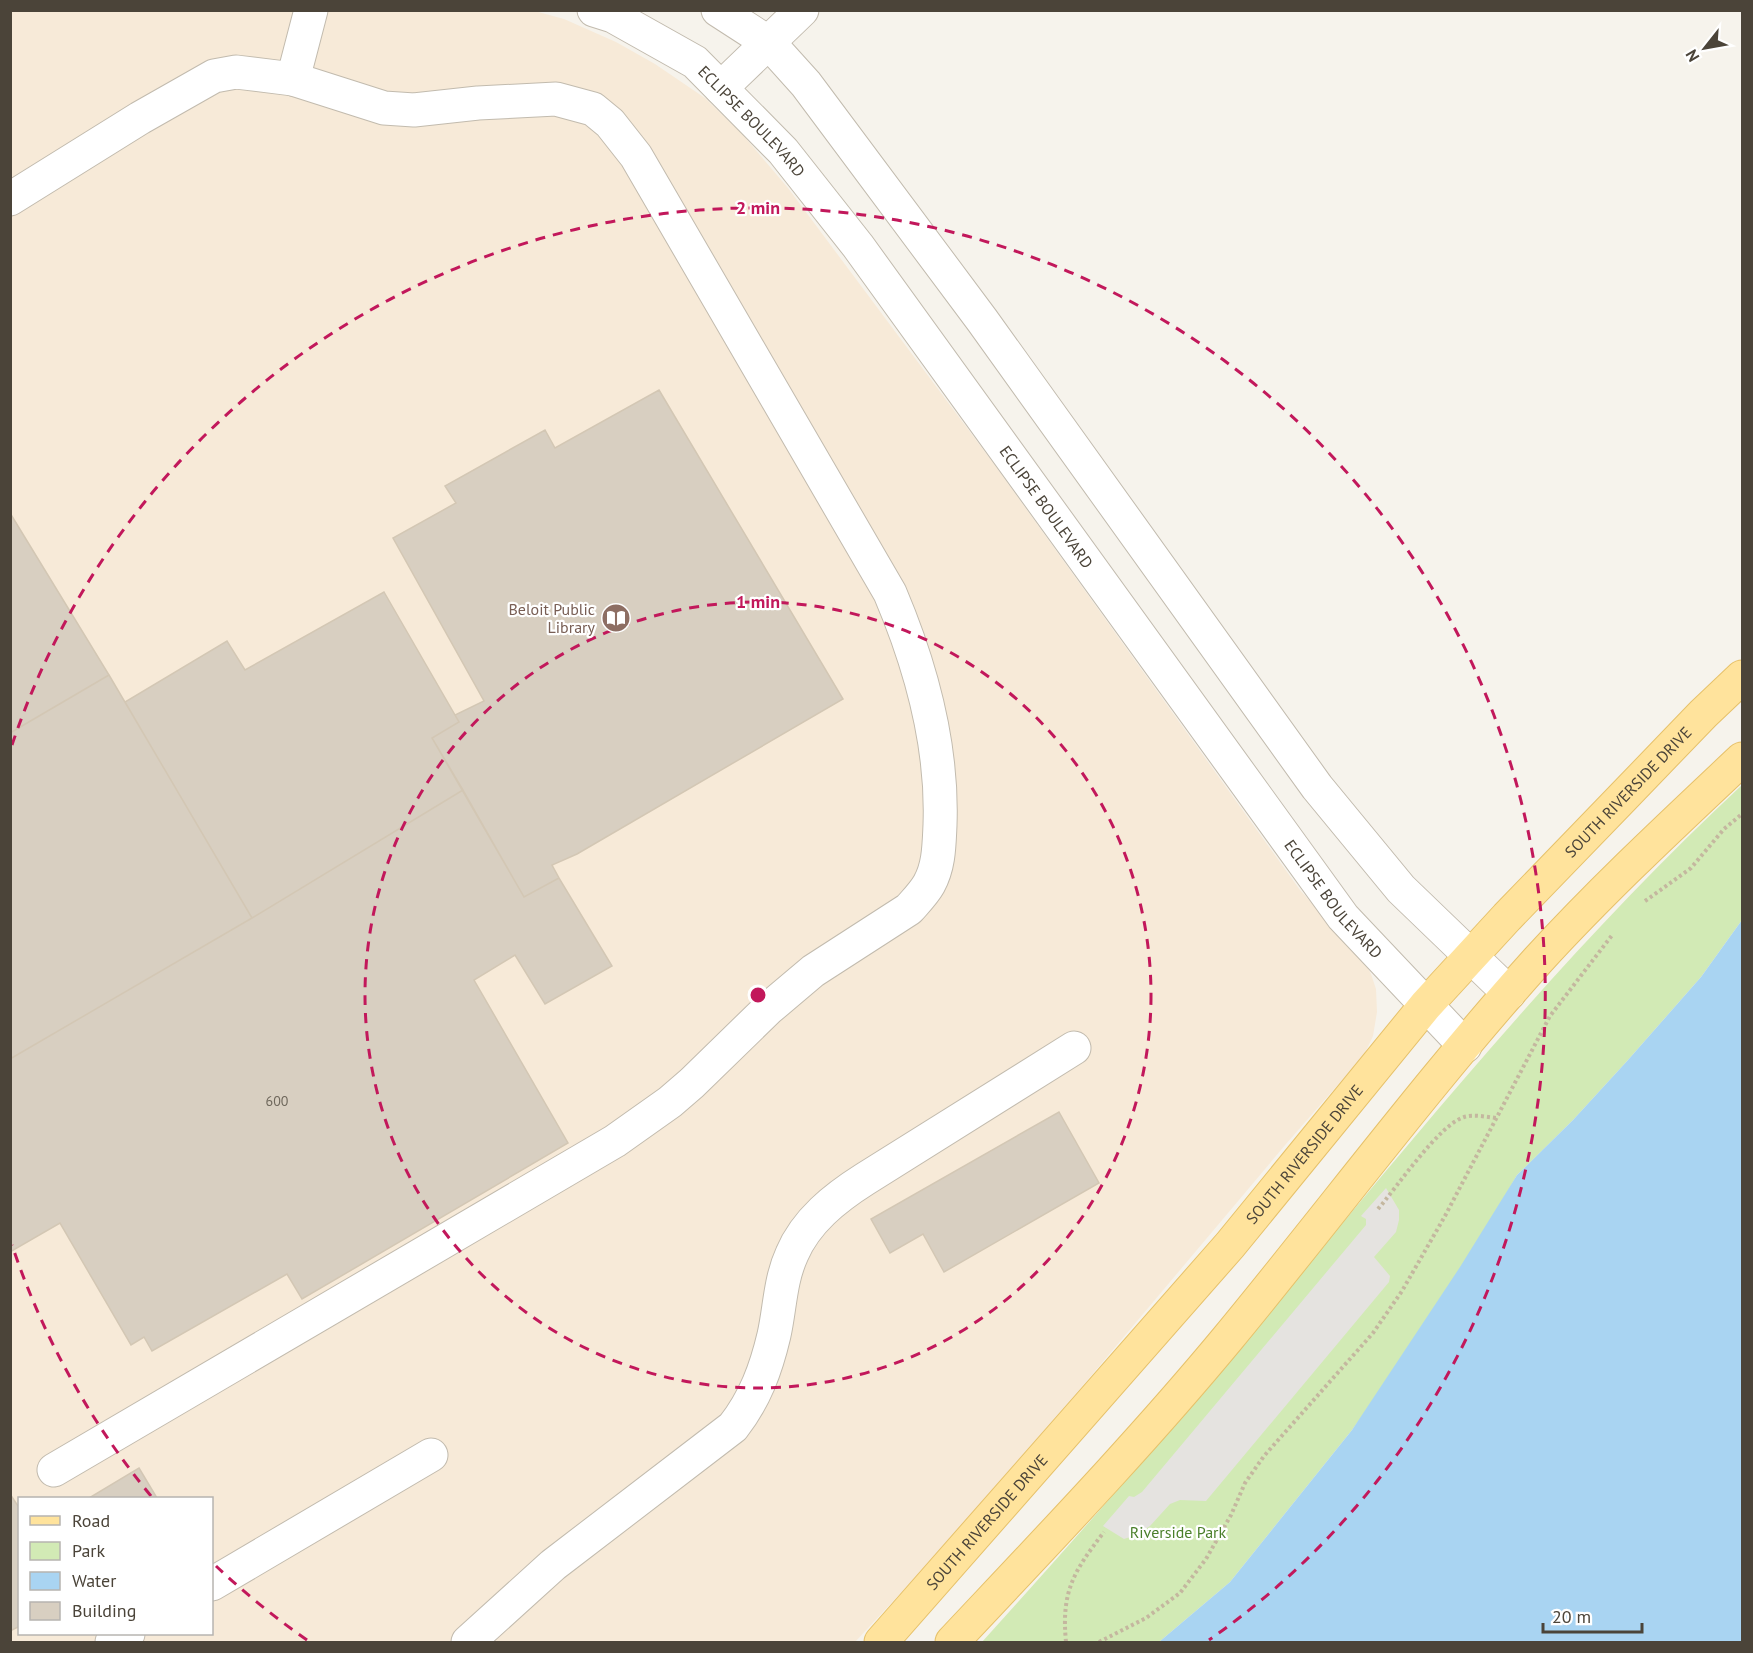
<svg xmlns="http://www.w3.org/2000/svg" width="1753" height="1653" viewBox="0 0 1753 1653" font-family="'PT Sans',sans-serif">
  <rect width="100%" height="100%" fill="#f6f3ec"/>
  <path fill="#f7ead8" fill-rule="evenodd" d="M 531,10 L 564,19 L 616,42 L 655,64 L 705,98 L 742,134 L 788,188 L 991,460 L 1300,890 L 1366,964 L 1371,974 L 1376,989 L 1377,1012 L 1373,1036 L 1364,1055 L 1286,1144 L 1085,1383 L 924,1568 L 855,1642 L 11,1642 L 11,11 ZM 20,1498 L 212,1498 L 212,1634 L 20,1634 Z"/>
  <path fill="#d2eab5" d="M 1742,785 L 1742,920 L 1701,977 L 1628,1060 L 1573,1120 L 1517,1175 L 1440,1308 L 1352,1430 L 1230,1582 L 1159,1642 L 982,1642 C 1056,1560 1130,1477 1202,1391 C 1377,1185 1544,969 1742,785 Z"/>
  <path fill="#e5e3e0" d="M 1386,1188 L 1399,1210 L 1399,1220 L 1396,1232 L 1374,1257 L 1390,1276 L 1389,1282 L 1206,1501 L 1180,1500 L 1170,1504 L 1150,1526 L 1136,1535 L 1124,1539 L 1103,1526 L 1129,1496 L 1134,1497 L 1142,1492 L 1366,1225 L 1366,1219 L 1361,1216 Z"/>
  <path fill="#a9d4f2" d="M 1742,920 L 1742,1642 L 1159,1642 L 1230,1582 L 1352,1430 L 1460,1267 L 1517,1175 L 1573,1120 L 1628,1060 L 1701,977 Z"/>
  <path fill="#d8cfc1" stroke="#d3c7b4" stroke-width="1.5" d="M 659,390 L 843,699 L 577,854 L 552,865 L 559,878 L 524,897 L 432,738 L 459,722 L 455,715 L 484,701 L 393,538 L 456,503 L 445,486 L 545,430 L 555,448 Z
    M 10,513 L 109,675 L 10,733 Z
    M 384,592 L 459,722 L 432,738 L 463,790 L 252,918 L 125,702 L 227,641 L 245,670 Z
    M 109,675 L 252,918 L 10,1059 L 10,733 Z
    M 463,790 L 524,897 L 559,878 L 612,966 L 545,1004 L 515,955 L 474,980 L 568,1143 L 302,1299 L 287,1274 L 152,1351 L 144,1337 L 131,1345 L 60,1223 L 10,1252 L 10,1059 L 252,918 Z
    M 1059,1112 L 1099,1183 L 944,1272 L 923,1234 L 890,1253 L 871,1219 Z
    M 139,1468 L 157,1498 L 89,1498 Z
    M 10,1494 L 20,1509 L 20,1626 L 10,1631 Z"/>
  <g fill="none" stroke-linecap="round" stroke-linejoin="round">
    <g stroke="#c2bbae" stroke-width="35">
      <g id="minor">
        <path id="s1" d="M 594,10 L 613,16 L 695,62 L 783,151 L 858,246 L 1343,917 L 1465,1046"/>
        <path d="M 718,10 L 769,43 L 806,84 L 982,320 L 1317,787 L 1401,889 L 1509,993"/>
        <path d="M 293,79 L 311,10"/>
        <path d="M 721,88 L 802,10"/>
        <path d="M 10,199 L 140,118 L 214,76 L 236,72 L 293,79 L 384,108 L 414,110 L 478,103 L 556,99 L 593,109 L 610,123 L 636,156 L 890,593 C 921,666 943,745 940,825 C 939,846 939,866 929,884 C 924,893 916,901 909,909 L 813,971 L 768,1009 L 692,1083 L 670,1102 L 615,1141 L 54,1470"/>
        <path d="M 212,1584 L 431,1455"/>
        <path d="M 112,1642 L 128,1634"/>
        <path d="M 468,1642 L 553,1565 L 733,1427 C 755,1399 766,1369 774,1335 C 780,1308 780,1280 792,1254 C 806,1221 835,1198 865,1179 L 1074,1048"/>
      </g>
    </g>
    <g stroke="#e6c16a" stroke-width="35">
      <g id="major">
        <path id="s2" d="M 881,1642 L 1230,1245 L 1426,1005 L 1507,917 L 1624,796 L 1703,714 L 1742,677"/>
        <path d="M 952,1642 C 1046,1542 1141,1443 1228,1338 C 1332,1212 1429,1081 1538,960 C 1603,889 1672,825 1742,759"/>
      </g>
    </g>
    <path stroke="#c4b79f" stroke-width="4" stroke-dasharray="3 3" stroke-linecap="butt" d="M 1645,901 L 1691,868 L 1724,829 L 1742,814
      M 1378,1209 C 1397,1187 1439,1125 1464,1117 C 1474,1114 1486,1117 1497,1118
      M 1066,1642 C 1061,1591 1074,1571 1104,1532
      M 1099,1642 L 1146,1618 L 1180,1593 L 1206,1559 L 1231,1515 L 1245,1483 L 1264,1456 L 1373,1333 L 1402,1291 L 1445,1216 L 1550,1016 L 1613,934"/>
    <use href="#minor" stroke="#fff" stroke-width="33"/>
    <use href="#major" stroke="#ffe39c" stroke-width="33"/>
  </g>
  <g fill="none" stroke="#c2185b" stroke-width="3" stroke-dasharray="10 8">
    <circle cx="758" cy="995" r="393"/>
    <path d="M307 1640A787 787 0 0 1 216 1566M151 1496A787 787 0 0 1 12 1245M12 745A787 787 0 1 1 1209 1640"/>
  </g>
  <defs>
    <g id="library-disc" transform="scale(1.5)"><circle r="9.5" fill="#8d6e63" stroke="#fff"/><path d="M-6-4Q-3-5.5-.7-3.5V5Q-3 3-6 4ZM6-4Q3-5.5 .7-3.5V5Q3 3 6 4Z" fill="#fff"/></g>
  </defs>
  <g fill-rule="evenodd">
    <use href="#library-disc" x="616" y="618"/>
  </g>
  <g text-anchor="middle" dominant-baseline="central" stroke-width="4.5" stroke-linejoin="round" paint-order="stroke">
    <g font-size="14" fill="#6e675b">
      <text x="277" y="1101">600</text>
    </g>
    <g font-size="16" fill="#4b4439" stroke="#fff">
      <text stroke="none"><textPath href="#s1" startOffset="196">ECLIPSE BOULEVARD</textPath></text>
      <text stroke="none"><textPath href="#s1" startOffset="682">ECLIPSE BOULEVARD</textPath></text>
      <text stroke="none"><textPath href="#s2" startOffset="1132">SOUTH RIVERSIDE DRIVE</textPath></text>
      <text stroke="none"><textPath href="#s1" startOffset="1168">ECLIPSE BOULEVARD</textPath></text>
      <text stroke="none"><textPath href="#s2" startOffset="646">SOUTH RIVERSIDE DRIVE</textPath></text>
      <text stroke="none"><textPath href="#s2" startOffset="160">SOUTH RIVERSIDE DRIVE</textPath></text>
    </g>
    <g font-size="16" fill="#785e54" stroke="#fff" text-anchor="end">
      <text x="595" y="609">Beloit Public<tspan x="595" dy="18">Library</tspan></text>
    </g>
    <g font-size="16" fill="#4a7f2a" stroke="#fff">
      <text x="1178" y="1532">Riverside Park</text>
    </g>
  </g>
  <circle cx="758" cy="995" r="9" fill="#c2185b" stroke="#fff" stroke-width="3"/>
  <g font-size="18" text-anchor="middle" font-weight="bold" fill="#c2185b" stroke="#fff" stroke-width="4.5" stroke-linejoin="round" paint-order="stroke">
    <text x="758" y="214">2 min</text>
    <text x="758" y="608">1 min</text>
  </g>
  <rect width="1753" height="1653" fill="none" stroke="#4b4439" stroke-width="24"/>
  <rect x="18" y="1497" width="195" height="138" fill="#ffffff" stroke="#b7b4b0" stroke-width="1.5"/>
  <rect x="30" y="1516" width="30" height="9" fill="#ffe39c" stroke="#b7b4b0" stroke-width="1.5"/>
  <text x="72" y="1527" font-size="18" fill="#4b4439">Road</text>
  <rect x="30" y="1542" width="30" height="18" fill="#d2eab5" stroke="#b7b4b0" stroke-width="1.5"/>
  <text x="72" y="1557" font-size="18" fill="#4b4439">Park</text>
  <rect x="30" y="1572" width="30" height="18" fill="#a9d4f2" stroke="#b7b4b0" stroke-width="1.5"/>
  <text x="72" y="1587" font-size="18" fill="#4b4439">Water</text>
  <rect x="30" y="1602" width="30" height="18" fill="#d8cfc1" stroke="#b7b4b0" stroke-width="1.5"/>
  <text x="72" y="1617" font-size="18" fill="#4b4439">Building</text>
  <g transform="translate(1705 48) rotate(239)" stroke="#ffffff" stroke-width="4.5" paint-order="stroke">
  <path d="M0-4.5L10 22L0 15L-10 22Z" fill="#4b4439"/>
  <text y="-9" font-size="16" font-weight="bold" text-anchor="middle" fill="#4b4439">N</text>
  </g>
  <path d="M1543 1623v9h99v-9" fill="none" stroke="#4b4439" stroke-width="3"/>
  <text x="1552" y="1623" font-size="18" fill="#4b4439" stroke="#ffffff" stroke-width="4.5" paint-order="stroke">20 m</text>
</svg>
